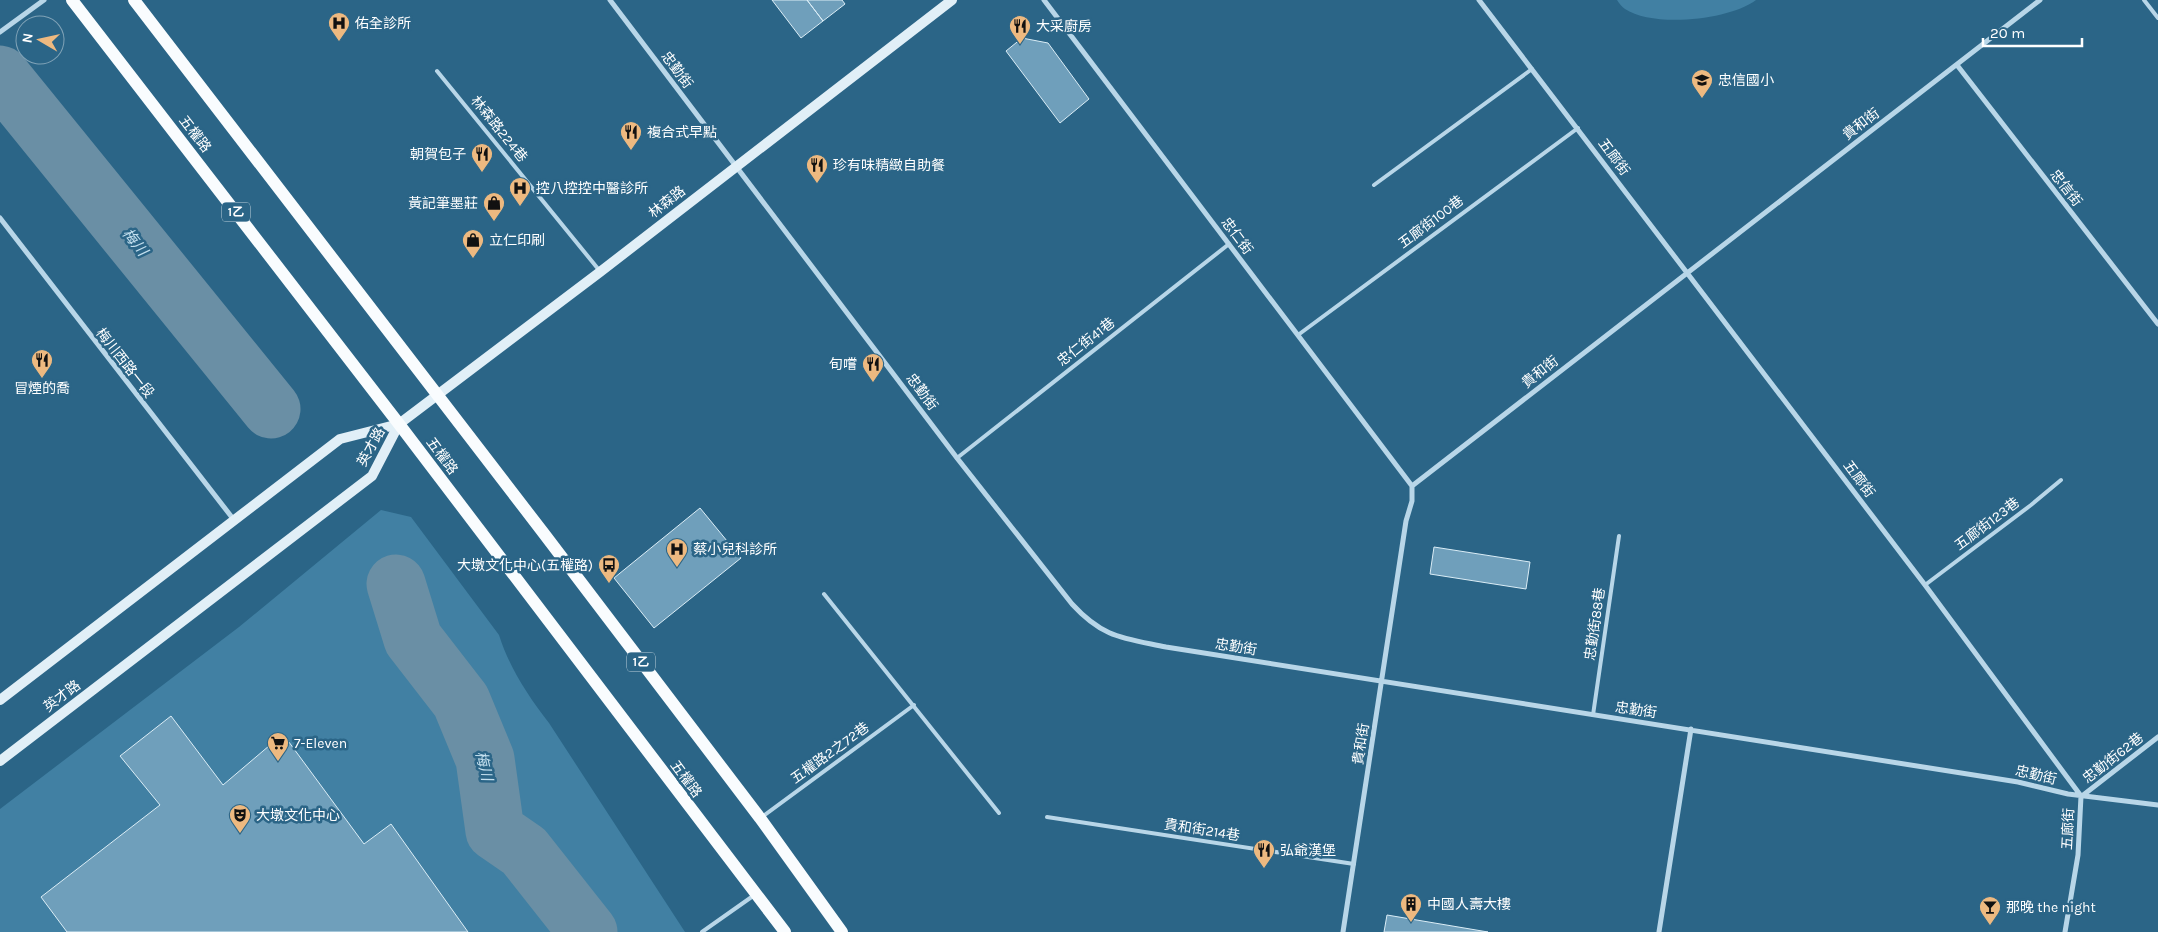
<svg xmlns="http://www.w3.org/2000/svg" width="2158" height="932" viewBox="0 0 2158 932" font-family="Karla,'Noto Sans TC',sans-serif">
  <rect width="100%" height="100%" fill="#2b6587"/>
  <path fill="#4180a3" d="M 1617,0 L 1756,0 C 1730,20 1653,28 1625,9 C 1622,7 1619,3 1617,0 Z
    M 381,510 L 411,517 L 499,635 C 509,667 528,696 549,723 L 685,932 L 0,932 L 0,809 L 239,627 Z"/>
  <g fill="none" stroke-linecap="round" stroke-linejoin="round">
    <path stroke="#6a8fa5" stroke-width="59" d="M 0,75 L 271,409
      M 396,584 L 413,639 L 461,701 L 485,759 L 495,831 L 524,851 L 588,932"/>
  </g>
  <path fill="#6f9fbb" stroke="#dbedf6" d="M 772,0 L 807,0 L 823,21 L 801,38 Z
    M 807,0 L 842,0 L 845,4 L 823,21 Z
    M 1022,38 L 1048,43 L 1089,99 L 1060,123 L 1006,51 Z
    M 700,508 L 741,558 L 654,628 L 614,578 Z
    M 1434,547 L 1530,562 L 1526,589 L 1430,574 Z
    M 171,716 L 223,785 L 283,734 L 364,844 L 391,824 L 468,932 L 67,932 L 41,897 L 160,805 L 120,756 Z
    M 1387,915 L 1488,932 L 1384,932 Z"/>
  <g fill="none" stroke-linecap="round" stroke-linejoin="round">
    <path stroke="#b8d6e8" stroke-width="4" d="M 2144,0 L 2158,18
      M 437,71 L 599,270
      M 1374,185 L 1532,69
      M 1298,335 L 1578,128
      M 957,458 L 1229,244
      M 1925,585 L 2031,505 L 2061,480
      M 824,594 L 999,813
      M 1593,715 L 1619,536
      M 762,817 L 914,705
      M 1047,817 L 1354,864
      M 702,932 L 753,896"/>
    <path stroke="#b8d6e8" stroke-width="5" d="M 610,0 L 957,458 L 1072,604 C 1103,638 1123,638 1166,647 L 2018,782 L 2068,794 L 2158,805
      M 1044,0 L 1412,486
      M 1479,0 L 1925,585 L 2081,796 L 2078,855 L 2065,932
      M 0,32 L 44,0
      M 1957,65 L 2158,324
      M 0,218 L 234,520
      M 2082,796 L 2158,737
      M 1343,932 L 1406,521 L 1412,501 L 1412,486 L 2040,0
      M 1659,932 L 1691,729"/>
    <path stroke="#e1eff7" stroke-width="10" d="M 0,700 L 340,439 L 399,424 L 600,272 L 952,0
      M 0,761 L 372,476 L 399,424"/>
    <path stroke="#f9fcfe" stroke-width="12" d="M 72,0 L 399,424 L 785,932
      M 134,0 L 545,535 L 760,818 L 842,932"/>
  </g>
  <defs>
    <g id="hospital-pin" transform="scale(1.125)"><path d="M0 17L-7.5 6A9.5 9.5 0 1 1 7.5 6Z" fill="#edb980" stroke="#2b6587"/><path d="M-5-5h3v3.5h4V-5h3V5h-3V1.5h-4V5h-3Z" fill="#111"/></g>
    <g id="restaurant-pin" transform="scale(1.125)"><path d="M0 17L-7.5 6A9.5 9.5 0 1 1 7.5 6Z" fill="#edb980" stroke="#2b6587"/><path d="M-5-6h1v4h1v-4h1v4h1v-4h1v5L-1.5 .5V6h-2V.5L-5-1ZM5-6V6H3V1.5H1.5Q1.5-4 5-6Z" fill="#111"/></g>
    <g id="school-pin" transform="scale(1.125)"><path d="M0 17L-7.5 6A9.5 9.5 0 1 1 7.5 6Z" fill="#edb980" stroke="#2b6587"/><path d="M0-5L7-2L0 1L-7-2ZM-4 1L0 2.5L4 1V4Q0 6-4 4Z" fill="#111"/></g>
    <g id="shop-pin" transform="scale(1.125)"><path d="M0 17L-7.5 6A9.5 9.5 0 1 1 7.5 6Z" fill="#edb980" stroke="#2b6587"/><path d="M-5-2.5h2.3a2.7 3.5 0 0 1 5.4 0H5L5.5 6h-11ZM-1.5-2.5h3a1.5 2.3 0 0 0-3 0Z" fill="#111"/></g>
    <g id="bus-pin" transform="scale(1.125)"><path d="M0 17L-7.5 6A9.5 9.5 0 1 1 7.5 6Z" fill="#edb980" stroke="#2b6587"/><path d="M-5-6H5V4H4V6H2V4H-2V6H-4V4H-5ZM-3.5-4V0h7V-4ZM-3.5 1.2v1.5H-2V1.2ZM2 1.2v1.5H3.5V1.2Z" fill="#111"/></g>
    <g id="supermarket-pin" transform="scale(1.125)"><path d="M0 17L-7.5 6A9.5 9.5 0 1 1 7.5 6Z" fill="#edb980" stroke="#2b6587"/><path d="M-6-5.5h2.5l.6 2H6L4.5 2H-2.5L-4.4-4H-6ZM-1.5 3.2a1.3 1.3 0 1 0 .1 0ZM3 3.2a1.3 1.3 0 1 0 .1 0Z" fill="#111"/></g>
    <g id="theatre-pin" transform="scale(1.125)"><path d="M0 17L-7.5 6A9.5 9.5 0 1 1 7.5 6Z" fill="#edb980" stroke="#2b6587"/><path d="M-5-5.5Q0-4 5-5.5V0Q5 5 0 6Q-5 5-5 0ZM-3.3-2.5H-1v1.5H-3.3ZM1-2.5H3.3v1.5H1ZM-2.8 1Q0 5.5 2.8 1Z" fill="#111"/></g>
    <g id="building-pin" transform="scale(1.125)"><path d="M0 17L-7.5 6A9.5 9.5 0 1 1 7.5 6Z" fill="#edb980" stroke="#2b6587"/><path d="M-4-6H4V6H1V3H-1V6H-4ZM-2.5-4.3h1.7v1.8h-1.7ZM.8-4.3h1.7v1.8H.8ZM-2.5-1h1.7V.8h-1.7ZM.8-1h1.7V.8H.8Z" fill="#111"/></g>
    <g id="bar-pin" transform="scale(1.125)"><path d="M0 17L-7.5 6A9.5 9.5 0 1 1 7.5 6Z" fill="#edb980" stroke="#2b6587"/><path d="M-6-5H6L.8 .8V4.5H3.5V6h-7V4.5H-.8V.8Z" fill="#111"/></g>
  </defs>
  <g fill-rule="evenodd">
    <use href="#hospital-pin" x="339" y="23"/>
    <use href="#restaurant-pin" x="1020" y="26"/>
    <use href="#school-pin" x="1702" y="80"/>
    <use href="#restaurant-pin" x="631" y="132"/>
    <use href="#restaurant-pin" x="482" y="154"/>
    <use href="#restaurant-pin" x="817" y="165"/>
    <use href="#hospital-pin" x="520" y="188"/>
    <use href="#shop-pin" x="494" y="203"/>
    <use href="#shop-pin" x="473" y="240"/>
    <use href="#restaurant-pin" x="42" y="360"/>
    <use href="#restaurant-pin" x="873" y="364"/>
    <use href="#hospital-pin" x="677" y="549"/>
    <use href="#bus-pin" x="609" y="565"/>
    <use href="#supermarket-pin" x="278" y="743"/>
    <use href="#theatre-pin" x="240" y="815"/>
    <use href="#restaurant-pin" x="1264" y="850"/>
    <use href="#building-pin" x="1411" y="904"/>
    <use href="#bar-pin" x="1990" y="907"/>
  </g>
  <g text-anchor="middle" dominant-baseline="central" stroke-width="5" stroke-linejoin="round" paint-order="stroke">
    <g fill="#2b6587" stroke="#bfd1db" stroke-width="1">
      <rect x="222" y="202.5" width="28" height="19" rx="4"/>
      <rect x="627" y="652.5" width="28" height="19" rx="4"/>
    </g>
    <g font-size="12" font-weight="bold" fill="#fff">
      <text x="236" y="212">1乙</text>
      <text x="641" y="662">1乙</text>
    </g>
    <g font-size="14" fill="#fff" stroke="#2b6587" text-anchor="start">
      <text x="355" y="23">佑全診所</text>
      <text x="1036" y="26">大采廚房</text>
      <text x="1718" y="80">忠信國小</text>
      <text x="647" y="132">複合式早點</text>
      <text x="466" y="154" text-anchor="end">朝賀包子</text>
      <text x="833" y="165">珍有味精緻自助餐</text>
      <text x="536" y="188">控八控控中醫診所</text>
      <text x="478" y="203" text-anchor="end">黃記筆墨莊</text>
      <text x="489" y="240">立仁印刷</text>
      <text x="857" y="364" text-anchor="end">旬嚐</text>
      <text x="42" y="388" text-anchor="middle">冒煙的喬</text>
      <text x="693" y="549">蔡小兒科診所</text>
      <text x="593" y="565" text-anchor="end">大墩文化中心(五權路)</text>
      <text x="294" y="743">7-Eleven</text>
      <text x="256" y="815">大墩文化中心</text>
      <text x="1280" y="850">弘爺漢堡</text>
      <text x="1427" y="904">中國人壽大樓</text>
      <text x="2006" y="907">那晚 the night</text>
    </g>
    <g font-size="14" fill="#fff" stroke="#2b6587">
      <text transform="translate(677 70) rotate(53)">忠勤街</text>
      <text transform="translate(1861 124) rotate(-37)">貴和街</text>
      <text transform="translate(499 129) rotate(51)">林森路224巷</text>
      <text transform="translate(195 134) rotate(52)">五權路</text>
      <text transform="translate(1614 157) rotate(53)">五廊街</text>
      <text transform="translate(2066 188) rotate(52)">忠信街</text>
      <text transform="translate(667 202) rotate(-38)">林森路</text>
      <text transform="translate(1431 222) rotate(-37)">五廊街100巷</text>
      <text transform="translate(1237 236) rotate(53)">忠仁街</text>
      <text transform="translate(1086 342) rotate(-38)">忠仁街41巷</text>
      <text transform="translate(125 363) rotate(52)">梅川西路一段</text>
      <text transform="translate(1540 372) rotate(-38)">貴和街</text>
      <text transform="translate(922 392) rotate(53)">忠勤街</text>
      <text transform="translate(371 447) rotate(-61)">英才路</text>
      <text transform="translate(442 456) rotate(53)">五權路</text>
      <text transform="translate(1859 479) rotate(53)">五廊街</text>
      <text transform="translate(1987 524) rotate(-37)">五廊街123巷</text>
      <text transform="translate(1595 624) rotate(-82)">忠勤街88巷</text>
      <text transform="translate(1236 647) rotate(9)">忠勤街</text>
      <text transform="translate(62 696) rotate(-37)">英才路</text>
      <text transform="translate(1636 710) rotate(8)">忠勤街</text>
      <text transform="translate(1361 744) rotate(-81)">貴和街</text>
      <text transform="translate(830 753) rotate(-36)">五權路2之72巷</text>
      <text transform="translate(2113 758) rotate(-38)">忠勤街62巷</text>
      <text transform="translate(2036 775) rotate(13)">忠勤街</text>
      <text transform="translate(686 779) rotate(53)">五權路</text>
      <text transform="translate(2068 829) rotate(-87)">五廊街</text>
      <text transform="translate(1202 830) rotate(9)">貴和街214巷</text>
    </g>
    <g font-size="15" font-style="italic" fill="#c4e0ef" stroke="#2b6587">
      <text transform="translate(135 242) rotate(51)">梅川</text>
      <text transform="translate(484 766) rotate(77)">梅川</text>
    </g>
  </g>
  <g transform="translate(40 40) rotate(279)"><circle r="24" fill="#2b6587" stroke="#80a3b7"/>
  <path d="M0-4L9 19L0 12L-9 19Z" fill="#edb980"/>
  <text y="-8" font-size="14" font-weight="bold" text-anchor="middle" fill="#ffffff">N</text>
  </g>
  <path d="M1983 38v8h99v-8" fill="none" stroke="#ffffff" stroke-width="2.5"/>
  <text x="1990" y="38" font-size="15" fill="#ffffff" stroke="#2b6587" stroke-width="4" paint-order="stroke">20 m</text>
</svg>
